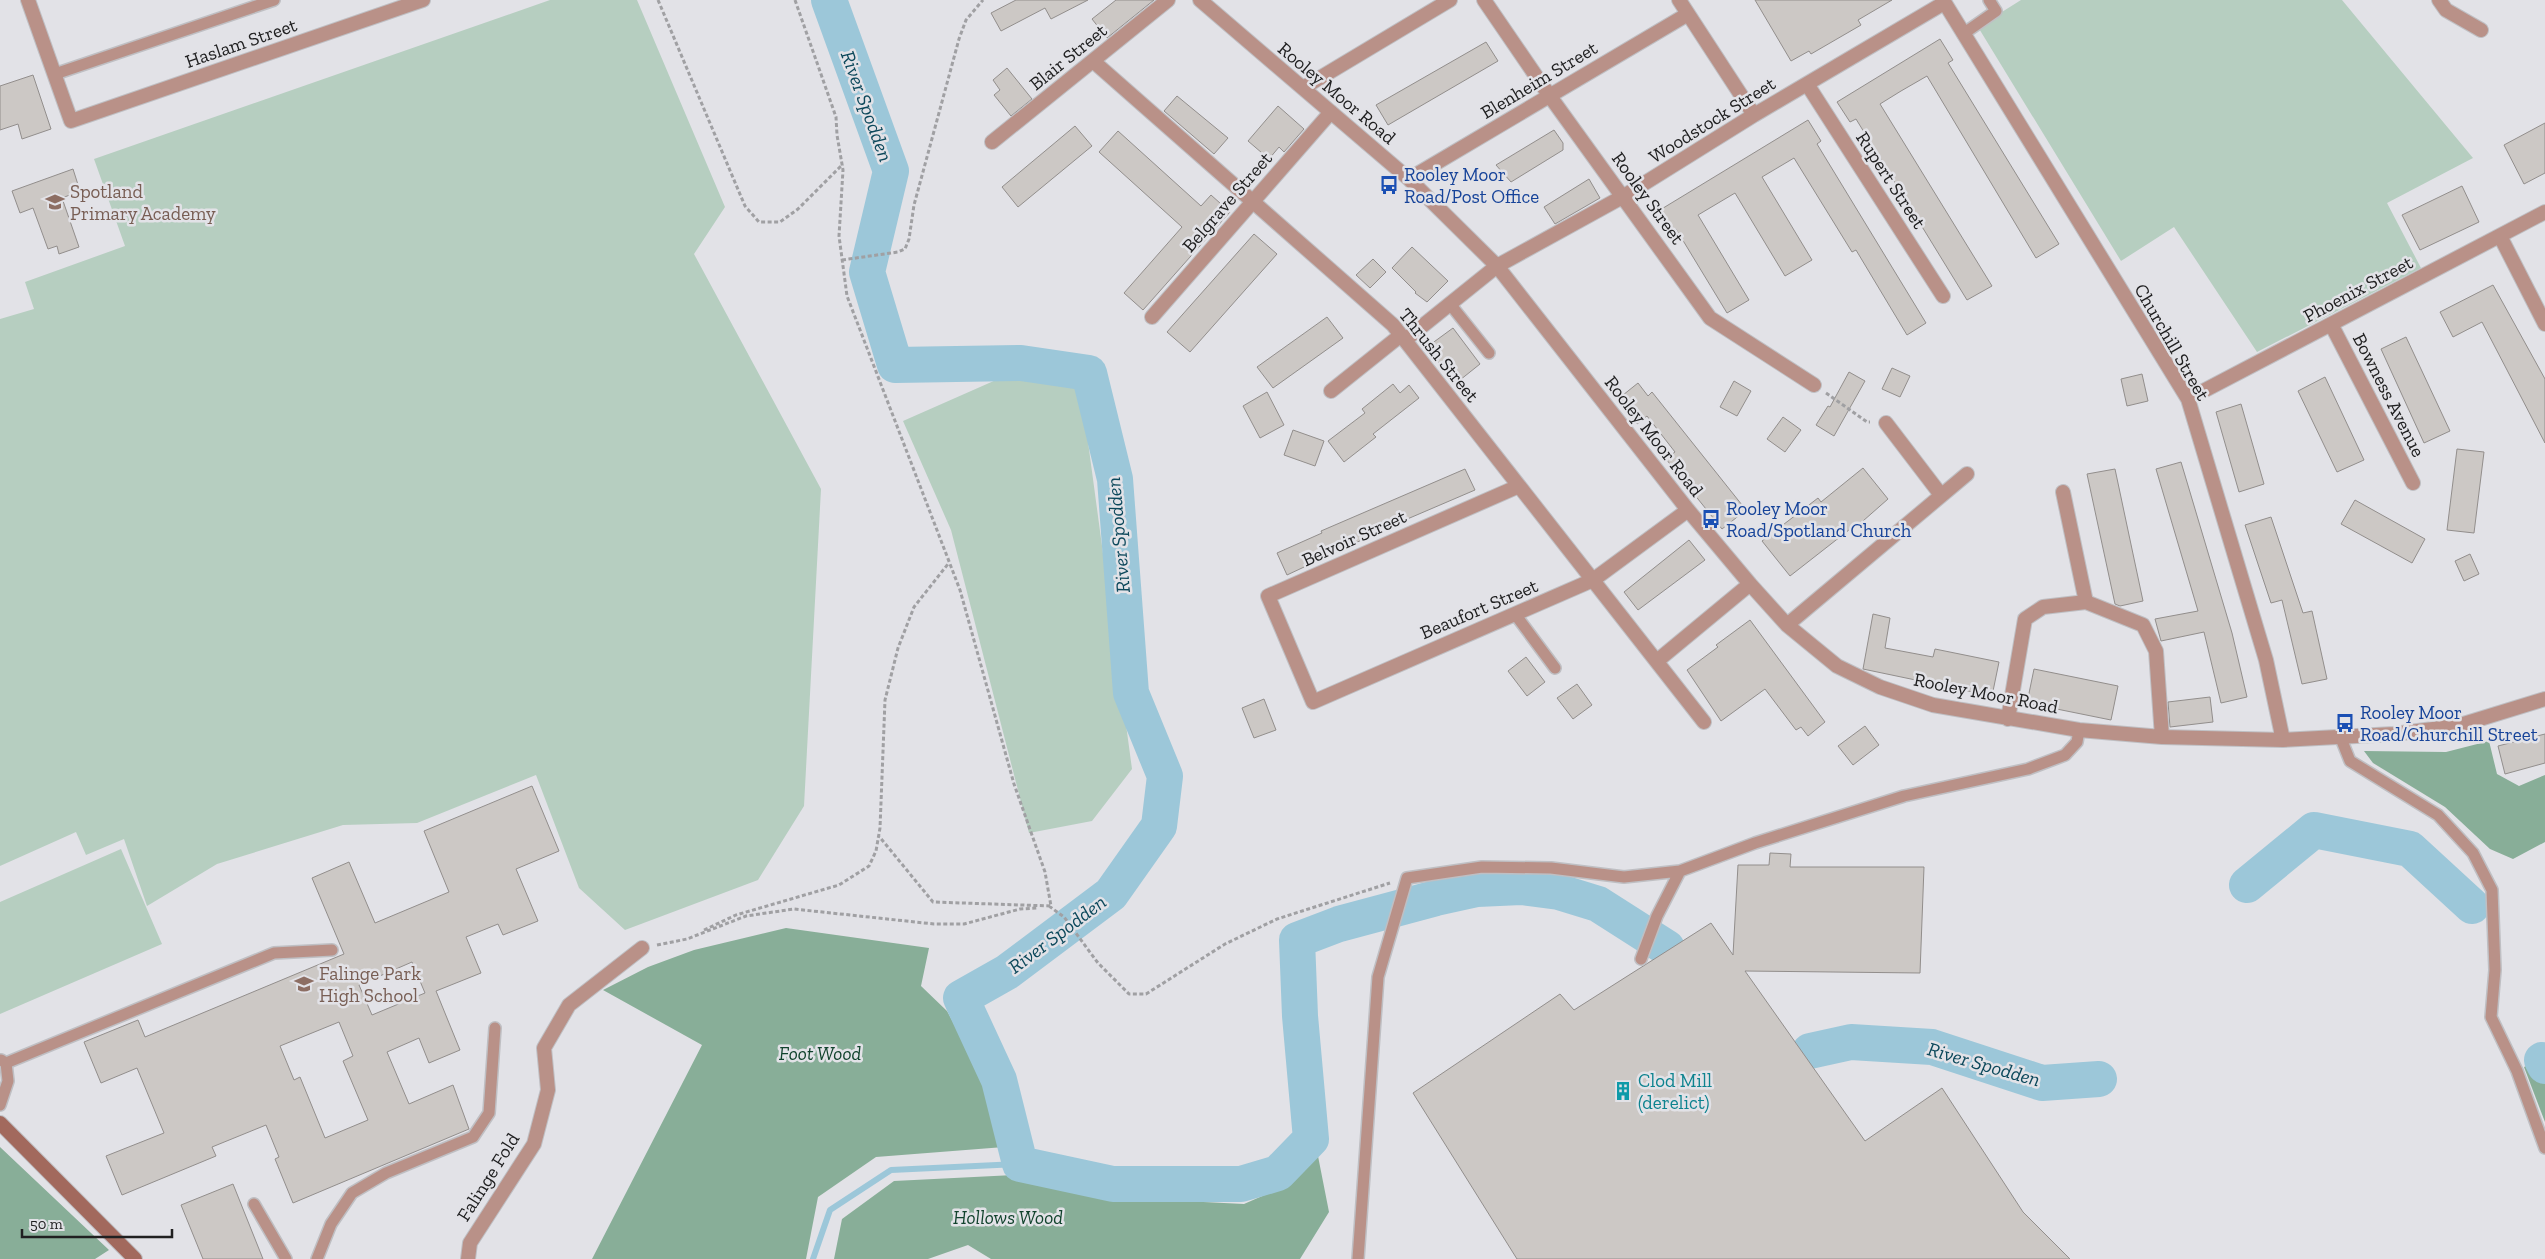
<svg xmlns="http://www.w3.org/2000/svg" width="2545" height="1259" viewBox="0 0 2545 1259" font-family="'Zilla Slab',serif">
  <rect width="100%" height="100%" fill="#e2e2e7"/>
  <path fill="#b6cec0" d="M 550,0 L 637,0 L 725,207 L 694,254 L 821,489 L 804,806 L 758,880 L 625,930 L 579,888 L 536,775 L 417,823 L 343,825 L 217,864 L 147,906 L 124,839 L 86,855 L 76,832 L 0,866 L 0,319 L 34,309 L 25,282 L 125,246 L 94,159 Z
    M 2021,0 L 2342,0 L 2473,158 L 2387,203 L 2421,268 L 2257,352 L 2174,227 L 2121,261 L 1978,27 Z
    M 1079,375 L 1132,769 L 1092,821 L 1029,833 L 951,530 L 903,421 L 1005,376 Z
    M 121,849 L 162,944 L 0,1014 L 0,902 Z"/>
  <path fill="#88ae98" d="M 2489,741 L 2497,774 L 2519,786 L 2545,775 L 2545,842 L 2513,859 L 2490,849 L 2445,807 L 2373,763 L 2364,751 L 2446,752 Z
    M 786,928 L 929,948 L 921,986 L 947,1011 L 976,1064 L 1004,1147 L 876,1157 L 818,1197 L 806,1259 L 592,1259 L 702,1045 L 603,990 L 648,967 L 694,950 Z
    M 2537,1061 L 2545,1079 L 2545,1122 L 2524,1067 Z
    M 0,1147 L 109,1250 L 95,1259 L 0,1259 Z
    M 1317,1151 L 1329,1212 L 1300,1259 L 991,1259 L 968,1245 L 928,1259 L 834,1259 L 842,1219 L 894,1181 L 1014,1175 L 1102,1197 L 1244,1204 L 1283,1187 Z"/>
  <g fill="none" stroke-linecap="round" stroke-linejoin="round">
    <path stroke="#9cc7d9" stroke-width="6" d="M 813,1259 L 830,1210 L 891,1170 L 1020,1164"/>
    <path stroke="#9cc7d9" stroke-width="36" d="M 829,0 L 891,171 L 867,272 L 895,365 L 1021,363 L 1089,373 L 1115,479 L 1131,693 L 1165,776 L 1159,826 L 1111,894 L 1007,972 L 961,998 L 999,1080 L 1020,1164 L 1113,1184 L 1241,1184 L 1278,1173 L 1311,1139 L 1300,1016 L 1297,940 L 1339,924 L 1436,898 L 1477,889 L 1521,887 L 1559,892 L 1598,904 L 1667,948
      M 2247,885 L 2314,830 L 2410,849 L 2472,906
      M 1810,1051 L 1851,1042 L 1932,1047 L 2042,1083 L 2099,1079
      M 2542,1060 L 2545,1066"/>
  </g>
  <path fill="#ccc8c5" stroke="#928e8c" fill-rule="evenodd" d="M 1016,0 L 1088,0 L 1051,19 L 1045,8 L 1001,31 L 991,13 Z
    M 1116,0 L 1154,0 L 1107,38 L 1092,19 Z
    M 1755,0 L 1892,0 L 1858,20 L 1861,25 L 1811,54 L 1809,51 L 1791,61 Z
    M 1940,39 L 1953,60 L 1948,63 L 2059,244 L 2036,258 L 1927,76 L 1901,91 L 1880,104 L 1992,286 L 1967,300 L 1856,119 L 1850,122 L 1837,102 Z
    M 1486,42 L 1498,61 L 1388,125 L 1376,105 Z
    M 1007,68 L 1032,99 L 1011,116 L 994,95 L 1000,90 L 993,80 Z
    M 33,75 L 51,129 L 22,139 L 18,124 L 0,130 L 0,86 Z
    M 1177,96 L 1228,138 L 1214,154 L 1164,111 Z
    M 1278,106 L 1304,129 L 1284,152 L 1279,147 L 1269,159 L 1248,141 Z
    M 1808,120 L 1821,141 L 1817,144 L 1926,323 L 1907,335 L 1856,250 L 1852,252 L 1794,158 L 1762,177 L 1812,260 L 1785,276 L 1735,193 L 1698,215 L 1749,300 L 1727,313 L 1676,229 L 1668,234 L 1655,213 Z
    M 2545,123 L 2545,173 L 2524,184 L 2504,145 Z
    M 1075,126 L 1092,146 L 1018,207 L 1002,187 Z
    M 1554,130 L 1563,143 L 1563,150 L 1511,182 L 1496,165 Z
    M 1118,131 L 1201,206 L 1211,195 L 1230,212 L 1143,310 L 1124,293 L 1182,227 L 1099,152 Z
    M 73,169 L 80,191 L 62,198 L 79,247 L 59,254 L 57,246 L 48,249 L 33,208 L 20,213 L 12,191 Z
    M 1589,179 L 1600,198 L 1555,224 L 1544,207 Z
    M 2462,186 L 2479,222 L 2420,250 L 2402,215 Z
    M 1254,234 L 1277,254 L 1190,352 L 1167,332 Z
    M 1412,247 L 1448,281 L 1427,302 L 1415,293 L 1416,292 L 1392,268 Z
    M 1373,259 L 1386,272 L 1370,288 L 1356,275 Z
    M 2493,285 L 2545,379 L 2545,443 L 2482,322 L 2453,337 L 2440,312 Z
    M 1327,317 L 1343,338 L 1273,388 L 1257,367 Z
    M 1453,328 L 1480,364 L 1455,384 L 1427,347 Z
    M 2406,337 L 2450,431 L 2424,443 L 2381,349 Z
    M 1892,368 L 1910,376 L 1900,397 L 1882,389 Z
    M 1849,372 L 1865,381 L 1834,436 L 1816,425 L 1828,406 L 1830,407 Z
    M 2142,374 L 2148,401 L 2127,406 L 2121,379 Z
    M 2325,377 L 2364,460 L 2337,472 L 2298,391 Z
    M 1734,381 L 1751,391 L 1737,416 L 1720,407 Z
    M 1638,383 L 1648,396 L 1652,392 L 1746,510 L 1722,529 L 1666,459 L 1675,452 L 1647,416 L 1637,424 L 1618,399 Z
    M 1393,384 L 1400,393 L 1409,385 L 1419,398 L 1373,434 L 1376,437 L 1344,462 L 1328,441 L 1365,413 L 1362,409 Z
    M 1267,392 L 1284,425 L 1260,438 L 1243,406 Z
    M 2241,404 L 2264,484 L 2239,492 L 2216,412 Z
    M 1783,417 L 1801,430 L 1785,452 L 1767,439 Z
    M 1293,430 L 1324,441 L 1315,466 L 1284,455 Z
    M 2457,449 L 2484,452 L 2474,533 L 2447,530 Z
    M 2181,462 L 2232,633 L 2247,697 L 2221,703 L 2204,632 L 2161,641 L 2155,619 L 2198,611 L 2156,469 Z
    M 1863,468 L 1888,499 L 1855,528 L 1854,526 L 1790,576 L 1762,541 L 1818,498 L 1821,502 Z
    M 1465,469 L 1475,490 L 1398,523 L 1287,575 L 1277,553 L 1322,533 L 1321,531 Z
    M 2115,469 L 2143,601 L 2120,606 L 2115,604 L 2087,474 Z
    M 2355,500 L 2425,539 L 2412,563 L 2341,524 Z
    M 2271,517 L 2303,613 L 2312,611 L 2327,679 L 2302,684 L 2282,600 L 2271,603 L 2245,525 Z
    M 1689,540 L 1705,560 L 1638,610 L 1624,592 Z
    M 2470,554 L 2479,574 L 2464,581 L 2455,561 Z
    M 1873,614 L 1890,618 L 1885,648 L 1933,657 L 1935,649 L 1999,662 L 1992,696 L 1863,669 Z
    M 1750,620 L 1825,722 L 1808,736 L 1801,727 L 1796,730 L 1765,689 L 1721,721 L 1687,670 L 1718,647 L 1716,645 Z
    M 1526,657 L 1545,682 L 1527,696 L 1508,671 Z
    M 2034,669 L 2118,686 L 2111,720 L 2027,703 Z
    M 1577,684 L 1592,705 L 1573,719 L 1557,698 Z
    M 2210,697 L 2213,722 L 2170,727 L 2168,702 Z
    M 1264,699 L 1276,730 L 1254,738 L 1242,708 Z
    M 1865,726 L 1879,745 L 1853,765 L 1838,746 Z
    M 2545,734 L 2545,763 L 2505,774 L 2498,746 Z
    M 532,786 L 559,851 L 516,869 L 538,921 L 503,935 L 498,924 L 466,937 L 481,973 L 436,991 L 460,1050 L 429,1063 L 419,1038 L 387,1052 L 409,1104 L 453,1085 L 469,1129 L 293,1203 L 275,1159 L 279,1157 L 266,1125 L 212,1147 L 216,1156 L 122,1195 L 106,1156 L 164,1133 L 137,1068 L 101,1083 L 84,1042 L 138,1020 L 145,1037 L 344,954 L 312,878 L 349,862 L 375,923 L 449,892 L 424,831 ZM 412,962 L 425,993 L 372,1015 L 359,985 ZM 339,1022 L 353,1056 L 343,1061 L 368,1120 L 325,1138 L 300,1077 L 294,1080 L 280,1046 Z
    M 1770,853 L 1791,854 L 1790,867 L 1924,867 L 1920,973 L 1745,971 L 1865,1141 L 1942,1088 L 2023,1212 L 2070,1259 L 1517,1259 L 1413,1093 L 1560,994 L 1574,1010 L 1711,923 L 1733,955 L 1738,865 L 1769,865 Z
    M 233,1184 L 263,1259 L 203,1259 L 181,1205 Z"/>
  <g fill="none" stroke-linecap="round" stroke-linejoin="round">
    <g stroke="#bfbfc3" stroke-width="14">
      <path id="service" d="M 1963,34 L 1996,11 L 1989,0
        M 55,74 L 274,0
        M 1450,304 L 1489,353
        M 1515,614 L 1555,668
        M 2340,736 L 2350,761 L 2438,815 L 2473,853 L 2492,890 L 2495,970 L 2491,1017 L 2517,1071 L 2545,1148
        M 1641,959 L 1657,916 L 1680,871
        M 6,1063 L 274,953 L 332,950
        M 0,1105 L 8,1081 L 6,1063 L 1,1060
        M 254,1204 L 286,1259
        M 317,1259 L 331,1224 L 352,1193 L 386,1173 L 473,1137 L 489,1113 L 495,1028
        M 1358,1259 L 1378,977 L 1407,878 L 1482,867 L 1551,868 L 1624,877 L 1680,871 L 1755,843 L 1904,796 L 2028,769 L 2065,755 L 2077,742 L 2079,730"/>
    </g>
    <g stroke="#bfbfc3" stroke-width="16">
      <path id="minor" d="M 28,0 L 71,121 L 423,0
        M 1200,0 L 1409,179 L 1497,266 L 1688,510 L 1750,584 L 1787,625 L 1837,666 L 1880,687 L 1933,705 L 2079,730 L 2162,737 L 2283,740 L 2394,734 L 2457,726 L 2545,699
        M 1484,0 L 1549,95 L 1710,318 L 1814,385
        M 1679,0 L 1754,115
        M 1943,0 L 2188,399 L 2266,660 L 2283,740
        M 2439,0 L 2446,10 L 2481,30
        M 1093,61 L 1393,325 L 1704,722
        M 1807,84 L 1943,296
        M 1303,88 L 1450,0
        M 992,142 L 1168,0
        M 1409,179 L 1688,14
        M 2500,236 L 2545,324
        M 1152,317 L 1331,112
        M 2331,324 L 2413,483
        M 1405,340 L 1497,266 L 1624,196 L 1754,115 L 1944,3
        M 1331,391 L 1401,335
        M 2188,399 L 2545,212
        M 1886,423 L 1941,495
        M 1519,486 L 1268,596 L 1313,702 L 1593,580 L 1688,510
        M 2086,602 L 2143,625 L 2156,651 L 2162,737
        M 1787,625 L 1967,474
        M 1657,661 L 1750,584
        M 2008,719 L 2025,619 L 2043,607 L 2086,602 L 2063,492
        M 468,1259 L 470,1243 L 534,1144 L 548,1090 L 544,1048 L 569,1005 L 642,948"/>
    </g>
    <g stroke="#bfbfc3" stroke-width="16">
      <path id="secondary" d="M 0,1123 L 135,1259"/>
    </g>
    <path stroke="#a0a0a3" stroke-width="3" stroke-dasharray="4 2.5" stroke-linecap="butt" d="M 658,0 L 745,206 L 759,222 L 780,222 L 798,209 L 843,164
      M 795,0 L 836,117 L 837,135 L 843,170 L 839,236 L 847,296 L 960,590 L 1014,784 L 1045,872 L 1051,906 L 933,902 L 878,835
      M 842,260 L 898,252 L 905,249 L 909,239 L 914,205 L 959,39 L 966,20 L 983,0
      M 1826,393 L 1867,422 L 1870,422
      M 1049,906 L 1064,917 L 1098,963 L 1129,994 L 1146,994 L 1225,944 L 1277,919 L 1390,883
      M 704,930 L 736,915 L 839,885 L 869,866 L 876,851 L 880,828 L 885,700 L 898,648 L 914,607 L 948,564
      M 657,945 L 687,939 L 746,916 L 794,909 L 934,924 L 964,924 L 1020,909 L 1038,908"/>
    <use href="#service" stroke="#b99188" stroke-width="11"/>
    <use href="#minor" stroke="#b99188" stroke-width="14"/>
    <use href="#secondary" stroke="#a2695d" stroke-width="14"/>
  </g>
  <defs>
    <g id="bus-bare" transform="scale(1.5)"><path d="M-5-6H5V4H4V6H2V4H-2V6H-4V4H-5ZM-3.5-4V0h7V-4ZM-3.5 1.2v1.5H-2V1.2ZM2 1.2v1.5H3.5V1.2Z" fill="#1a4fb4" stroke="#e2e2e7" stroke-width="2.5" paint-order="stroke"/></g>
    <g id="school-bare" transform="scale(1.5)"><path d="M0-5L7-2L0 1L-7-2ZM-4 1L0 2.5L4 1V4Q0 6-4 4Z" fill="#8d6e63" stroke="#e2e2e7" stroke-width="2.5" paint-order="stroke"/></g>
    <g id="building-bare" transform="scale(1.5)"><path d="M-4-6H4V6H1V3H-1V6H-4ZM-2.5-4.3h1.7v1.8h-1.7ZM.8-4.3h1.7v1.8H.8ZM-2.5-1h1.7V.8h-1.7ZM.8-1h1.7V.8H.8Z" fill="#0f9aa8" stroke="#e2e2e7" stroke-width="2.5" paint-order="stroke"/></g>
  </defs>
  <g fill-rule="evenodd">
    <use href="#bus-bare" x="1389" y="185"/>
    <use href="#school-bare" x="55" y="202"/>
    <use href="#bus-bare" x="1711" y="519"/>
    <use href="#bus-bare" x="2345" y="723"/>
    <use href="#school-bare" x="304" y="984"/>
    <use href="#building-bare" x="1623" y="1091"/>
  </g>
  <g text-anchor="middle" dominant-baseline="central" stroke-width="5" stroke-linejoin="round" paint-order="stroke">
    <g font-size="19" fill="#202021" stroke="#e2e2e7">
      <text transform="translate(241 43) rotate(-19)">Haslam Street</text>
      <text transform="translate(1068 57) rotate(-39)">Blair Street</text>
      <text transform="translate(1539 80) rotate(-31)">Blenheim Street</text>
      <text transform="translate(1337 93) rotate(40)">Rooley Moor Road</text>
      <text transform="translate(1712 120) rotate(-32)">Woodstock Street</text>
      <text transform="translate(1891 180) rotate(57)">Rupert Street</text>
      <text transform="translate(1648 198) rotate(54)">Rooley Street</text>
      <text transform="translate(1227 202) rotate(-49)">Belgrave Street</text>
      <text transform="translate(2358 289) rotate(-28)">Phoenix Street</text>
      <text transform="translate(2172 342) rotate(60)">Churchill Street</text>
      <text transform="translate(1439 355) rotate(51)">Thrush Street</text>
      <text transform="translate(2389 395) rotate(63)">Bowness Avenue</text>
      <text transform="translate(1654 436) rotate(52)">Rooley Moor Road</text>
      <text transform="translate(1354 538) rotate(-24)">Belvoir Street</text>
      <text transform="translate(1479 609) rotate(-23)">Beaufort Street</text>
      <text transform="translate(1986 693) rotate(11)">Rooley Moor Road</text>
      <text transform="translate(488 1177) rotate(-58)">Falinge Fold</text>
    </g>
    <g font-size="19" fill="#164399" stroke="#e2e2e7" text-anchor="start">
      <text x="1404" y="174">Rooley Moor<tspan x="1404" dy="22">Road/Post Office</tspan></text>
      <text x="1726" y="508">Rooley Moor<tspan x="1726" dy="22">Road/Spotland Church</tspan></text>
      <text x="2360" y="712">Rooley Moor<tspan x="2360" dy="22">Road/Churchill Street</tspan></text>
    </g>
    <g font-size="19" fill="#785e54" stroke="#e2e2e7" text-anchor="start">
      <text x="70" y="191">Spotland<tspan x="70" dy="22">Primary Academy</tspan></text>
      <text x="319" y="973">Falinge Park<tspan x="319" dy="22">High School</tspan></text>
    </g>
    <g font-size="19" font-style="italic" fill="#11432d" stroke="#e2e2e7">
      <text x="820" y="1053">Foot Wood</text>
      <text x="1008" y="1217">Hollows Wood</text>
    </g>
    <g font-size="19" fill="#0d838f" stroke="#e2e2e7" text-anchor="start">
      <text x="1638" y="1080">Clod Mill<tspan x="1638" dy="22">(derelict)</tspan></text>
    </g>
    <g font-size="20" font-style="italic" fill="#0c485b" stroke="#e2e2e7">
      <text transform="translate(867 106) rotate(70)">River Spodden</text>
      <text transform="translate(1118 535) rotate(-95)">River Spodden</text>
      <text transform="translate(1057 934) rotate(-37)">River Spodden</text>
      <text transform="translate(1984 1064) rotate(16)">River Spodden</text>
    </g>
  </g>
  <path d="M22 1229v8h150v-8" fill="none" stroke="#202021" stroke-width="2.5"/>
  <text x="30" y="1229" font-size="15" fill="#202021" stroke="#e2e2e7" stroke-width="4" paint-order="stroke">50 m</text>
</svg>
